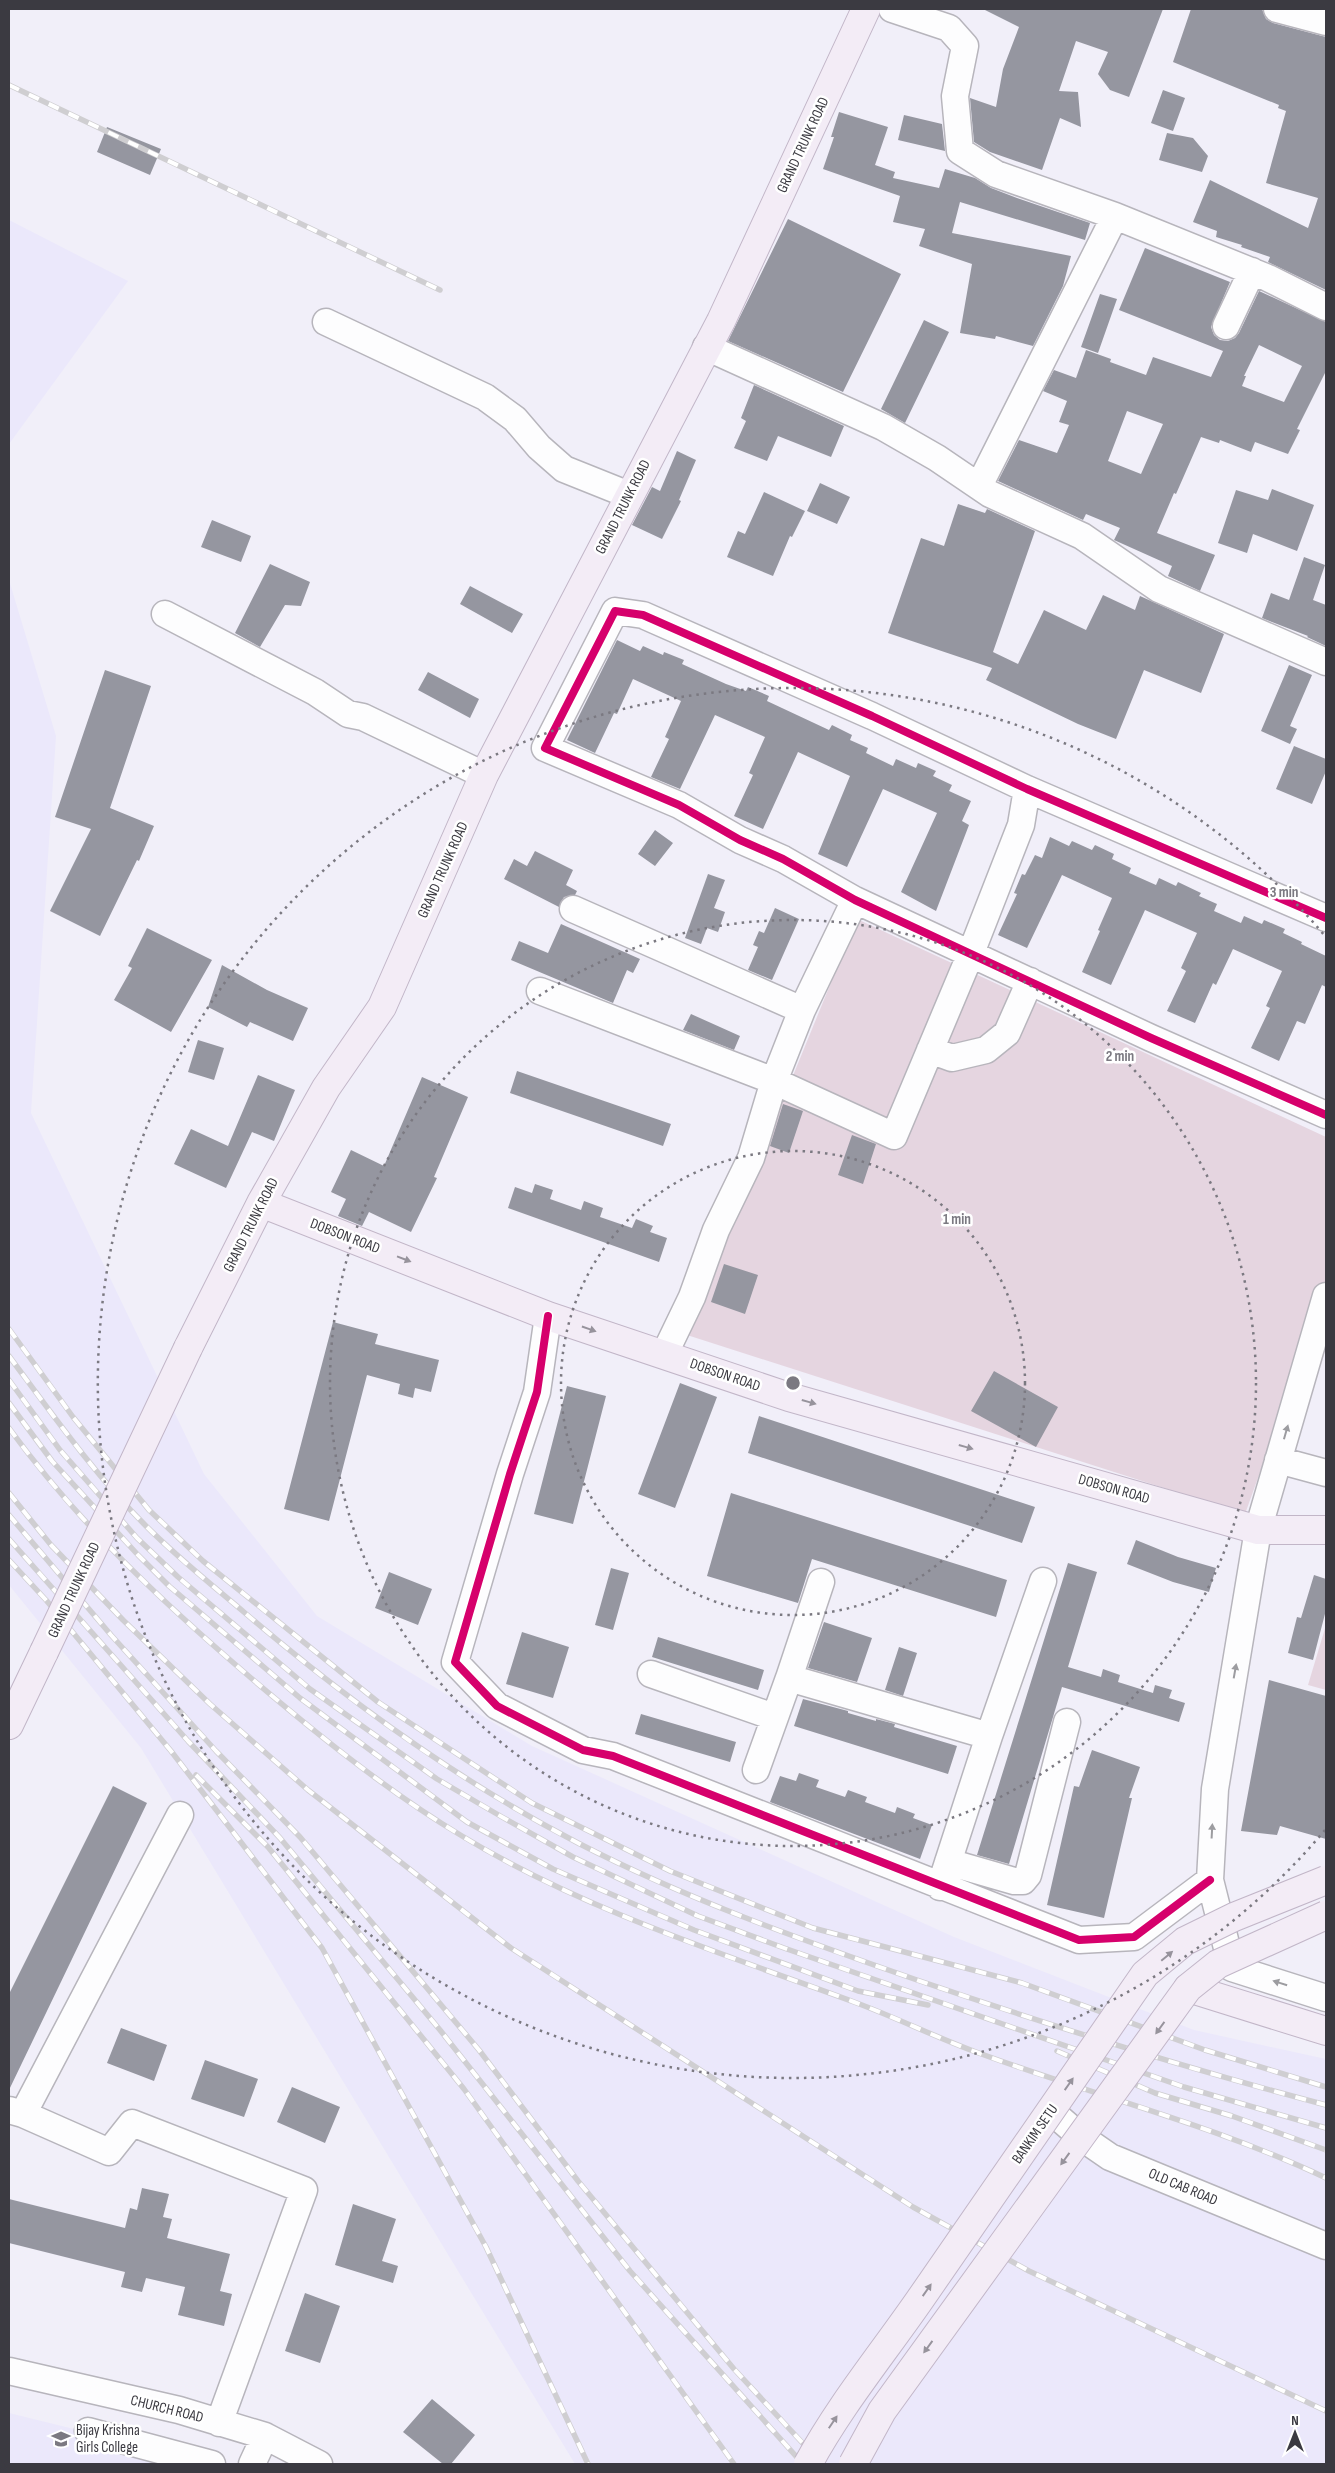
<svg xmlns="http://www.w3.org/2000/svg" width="1335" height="2473" viewBox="0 0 1335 2473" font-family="'Sofia Sans Condensed',sans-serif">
  <rect width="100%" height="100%" fill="#f1eff9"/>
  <path fill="#ebe8fb" d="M 9,220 L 128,281 L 9,444 Z
    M 9,571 L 9,580 L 56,736 L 31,1113 L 204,1474 L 317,1616 L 532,1746 L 954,1937 L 1194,2030 L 1326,2059 L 1326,2464 L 575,2464 L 141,1748 L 9,1585 Z
    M 9,2413 L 216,2464 L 9,2464 Z"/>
  <path fill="#e5d5e0" d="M 857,919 L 1326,1137 L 1326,1288 L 1245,1514 L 687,1335 Z
    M 1326,1625 L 1326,1690 L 1308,1685 Z"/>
  <path fill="#9596a0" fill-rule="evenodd" d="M 983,9 L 1163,9 L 1129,97 L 1110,90 L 1098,74 L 1108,52 L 1076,41 L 1059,91 L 1078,92 L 1081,127 L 1060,118 L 1042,170 L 990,152 L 974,142 L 970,98 L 996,107 L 1003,69 L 1019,27 Z
    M 1191,9 L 1262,9 L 1266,19 L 1273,23 L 1326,37 L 1326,290 L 1268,262 L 1270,257 L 1241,247 L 1242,245 L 1216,237 L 1217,231 L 1193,222 L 1210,180 L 1308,228 L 1318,198 L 1266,183 L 1286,111 L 1278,108 L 1279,105 L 1173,62 Z
    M 1163,90 L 1185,98 L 1173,131 L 1151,123 Z
    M 839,112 L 888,127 L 875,165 L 895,172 L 893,178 L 939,188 L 945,169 L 975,178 L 991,188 L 1017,198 L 1090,223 L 1085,240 L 960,202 L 952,233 L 1071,256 L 1063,286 L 1033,346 L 996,336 L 995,339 L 960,333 L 972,264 L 919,246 L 925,229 L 893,222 L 900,196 L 823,169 L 834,137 L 831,137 Z
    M 904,115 L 942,124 L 945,151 L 898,140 Z
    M 107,127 L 161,149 L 150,175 L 97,152 Z
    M 1167,133 L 1193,138 L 1208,156 L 1202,172 L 1159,160 Z
    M 788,219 L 901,274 L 843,392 L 728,341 Z
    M 1145,248 L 1230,282 L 1211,327 L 1214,335 L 1220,340 L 1228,341 L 1235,338 L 1239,333 L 1259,291 L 1326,322 L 1326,371 L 1297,429 L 1300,430 L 1288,454 L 1255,442 L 1251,452 L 1220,440 L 1219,443 L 1201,437 L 1176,494 L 1174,493 L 1157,533 L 1215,555 L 1200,591 L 1168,576 L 1172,566 L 1114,540 L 1120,528 L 1086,514 L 1083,520 L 998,481 L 1019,440 L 1057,453 L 1069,425 L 1059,422 L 1067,401 L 1043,391 L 1054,370 L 1076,378 L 1086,350 L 1111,359 L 1110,362 L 1146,375 L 1153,357 L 1211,377 L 1223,351 L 1119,310 ZM 1259,345 L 1302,366 L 1284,402 L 1242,386 L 1246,376 L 1244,376 ZM 1127,411 L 1163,424 L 1141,474 L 1108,461 Z
    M 1100,294 L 1117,299 L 1098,353 L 1081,347 Z
    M 924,320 L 949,332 L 905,423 L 881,409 Z
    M 754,385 L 844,426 L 831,457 L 778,436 L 767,461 L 734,448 L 746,421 L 741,418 Z
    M 677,451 L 696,460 L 679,500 L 681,501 L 662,539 L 632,525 L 652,487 L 660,491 Z
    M 820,483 L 850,497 L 837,524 L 807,511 Z
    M 1272,489 L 1314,505 L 1297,551 L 1253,534 L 1247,553 L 1218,543 L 1236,490 L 1268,500 Z
    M 764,492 L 805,511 L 792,537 L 790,536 L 773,576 L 727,557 L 738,531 L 745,534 Z
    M 958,504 L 985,513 L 987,509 L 1035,531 L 993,652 L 1018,664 L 1044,610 L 1086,630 L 1103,595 L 1135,610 L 1140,596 L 1224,634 L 1201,693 L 1144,670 L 1116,739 L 1078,724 L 986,680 L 992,668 L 888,633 L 921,538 L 944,546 Z
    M 212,520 L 251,536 L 241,562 L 201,547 Z
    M 1304,557 L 1325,565 L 1313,600 L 1326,605 L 1326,646 L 1307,637 L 1308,636 L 1262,618 L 1271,593 L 1289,600 Z
    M 270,564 L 310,582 L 301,606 L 285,605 L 260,647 L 235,633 Z
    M 470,586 L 523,614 L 512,633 L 460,604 Z
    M 617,640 L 640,651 L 643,646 L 663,655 L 664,652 L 684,660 L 682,664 L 726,684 L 746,691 L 748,687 L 769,696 L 767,701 L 829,730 L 832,725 L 852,735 L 850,740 L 868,748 L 866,753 L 893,766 L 896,759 L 916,768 L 918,763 L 936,771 L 933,776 L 952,785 L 949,791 L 971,801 L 962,821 L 969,825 L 936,911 L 901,892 L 937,813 L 883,789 L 847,867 L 818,854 L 850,776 L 798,752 L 763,829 L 734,816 L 753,775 L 749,773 L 765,737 L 715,715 L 680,789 L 651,777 L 669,739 L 665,737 L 681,701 L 633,679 L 617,714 L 614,713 L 595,753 L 567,740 Z
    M 1289,665 L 1312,675 L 1290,726 L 1297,729 L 1290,744 L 1261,731 Z
    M 105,670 L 151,686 L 110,808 L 154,826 L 139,861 L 137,860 L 100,936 L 50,911 L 91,829 L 55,817 Z
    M 428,672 L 479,699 L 470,718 L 418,690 Z
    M 1294,746 L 1326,759 L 1326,771 L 1312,804 L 1276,789 Z
    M 655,830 L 673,843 L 655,866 L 638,854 Z
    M 1050,837 L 1069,846 L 1072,841 L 1092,850 L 1095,845 L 1114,854 L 1112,859 L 1131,868 L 1129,873 L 1156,885 L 1159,878 L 1176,886 L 1178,882 L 1201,893 L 1199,896 L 1217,904 L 1214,911 L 1241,923 L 1244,916 L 1262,924 L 1264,920 L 1285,929 L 1283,933 L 1302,942 L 1301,944 L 1326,956 L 1326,987 L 1322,985 L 1305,1024 L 1297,1021 L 1279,1061 L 1251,1048 L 1270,1008 L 1266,1006 L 1282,971 L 1233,949 L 1216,985 L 1213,983 L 1195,1023 L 1167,1011 L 1186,971 L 1181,968 L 1197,933 L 1145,910 L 1111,985 L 1082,972 L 1100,931 L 1098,930 L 1112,898 L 1062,875 L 1027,948 L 998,935 L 1017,894 L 1014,893 L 1022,874 L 1025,875 L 1035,855 L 1042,858 Z
    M 535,851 L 573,870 L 566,885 L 577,891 L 575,895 L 564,897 L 559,907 L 504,879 L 514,859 L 527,866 Z
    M 708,874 L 725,880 L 714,908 L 725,912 L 718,932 L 707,928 L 701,944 L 685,938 Z
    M 775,908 L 799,919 L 772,980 L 748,970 L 758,947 L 753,945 L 759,931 L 764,933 Z
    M 561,924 L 640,959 L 633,973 L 627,970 L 613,1003 L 511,960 L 519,941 L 548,953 Z
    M 147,928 L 212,960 L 171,1032 L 114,1000 L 132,968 L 128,966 Z
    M 222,965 L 267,990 L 308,1008 L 293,1041 L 250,1022 L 247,1027 L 208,1007 Z
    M 691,1014 L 740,1036 L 734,1050 L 683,1030 Z
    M 198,1040 L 224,1048 L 214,1080 L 188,1072 Z
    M 517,1071 L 671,1124 L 663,1146 L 510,1093 Z
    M 258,1075 L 295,1090 L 274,1141 L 252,1132 L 226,1188 L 174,1164 L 191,1129 L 228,1146 Z
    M 422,1077 L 468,1097 L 434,1177 L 437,1178 L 411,1232 L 369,1212 L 362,1226 L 338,1216 L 346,1199 L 331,1192 L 351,1150 L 384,1166 Z
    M 783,1104 L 803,1111 L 789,1153 L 770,1146 Z
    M 852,1135 L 876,1144 L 863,1184 L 838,1175 Z
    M 535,1184 L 553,1190 L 550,1199 L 581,1210 L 584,1201 L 603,1208 L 600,1217 L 632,1228 L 636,1219 L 653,1226 L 650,1232 L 667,1238 L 659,1262 L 508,1208 L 515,1187 L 532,1193 Z
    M 724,1264 L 758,1275 L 745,1314 L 711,1302 Z
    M 333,1322 L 378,1334 L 375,1344 L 439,1360 L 431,1392 L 415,1388 L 413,1398 L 398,1394 L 400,1384 L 367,1375 L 329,1521 L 284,1509 Z
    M 994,1371 L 1058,1407 L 1036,1447 L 971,1411 Z
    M 680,1383 L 717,1397 L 675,1508 L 638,1494 Z
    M 567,1386 L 606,1396 L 573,1524 L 534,1514 Z
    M 759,1416 L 1035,1507 L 1022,1543 L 748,1453 Z
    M 731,1493 L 1007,1580 L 996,1617 L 812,1559 L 798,1603 L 707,1576 Z
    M 1136,1540 L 1178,1557 L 1216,1568 L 1209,1592 L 1173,1582 L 1127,1564 Z
    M 1068,1563 L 1097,1572 L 1068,1667 L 1101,1677 L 1103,1669 L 1120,1675 L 1118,1682 L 1153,1693 L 1155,1685 L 1172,1690 L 1169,1698 L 1185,1703 L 1179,1722 L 1062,1687 L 1009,1864 L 977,1855 Z
    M 611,1568 L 629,1573 L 613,1630 L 595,1625 Z
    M 389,1572 L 432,1589 L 418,1625 L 375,1608 Z
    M 1314,1575 L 1326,1579 L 1326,1610 L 1313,1660 L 1288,1653 L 1297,1617 L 1301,1618 Z
    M 824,1622 L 872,1638 L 857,1682 L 808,1668 Z
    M 522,1632 L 569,1647 L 553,1698 L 506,1684 Z
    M 658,1637 L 764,1670 L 758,1690 L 652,1657 Z
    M 899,1647 L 917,1653 L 903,1696 L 885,1690 Z
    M 1269,1680 L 1326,1696 L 1326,1839 L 1280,1826 L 1277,1835 L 1241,1831 Z
    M 803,1699 L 848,1711 L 848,1713 L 876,1721 L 876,1719 L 895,1724 L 894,1727 L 957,1746 L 948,1774 L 794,1726 Z
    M 641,1714 L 736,1742 L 730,1762 L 635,1734 Z
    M 1092,1750 L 1140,1767 L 1129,1798 L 1132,1798 L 1104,1918 L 1047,1905 L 1074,1786 L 1079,1787 Z
    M 799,1773 L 819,1780 L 816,1787 L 845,1797 L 848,1790 L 867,1797 L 865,1802 L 895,1813 L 897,1807 L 915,1814 L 913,1818 L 932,1825 L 920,1859 L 770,1802 L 780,1776 L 796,1781 Z
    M 113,1786 L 147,1803 L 9,2090 L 9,1994 Z
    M 121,2028 L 167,2045 L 154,2081 L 107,2063 Z
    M 205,2060 L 258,2079 L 244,2117 L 191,2099 Z
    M 292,2087 L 340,2107 L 325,2143 L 277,2122 Z
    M 142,2188 L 169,2194 L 163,2217 L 172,2219 L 167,2238 L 230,2254 L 220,2291 L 232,2294 L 224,2326 L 178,2315 L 185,2287 L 146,2278 L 142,2292 L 121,2287 L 125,2272 L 9,2243 L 9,2199 L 125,2228 L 130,2208 L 137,2210 Z
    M 353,2204 L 396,2219 L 382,2261 L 398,2266 L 393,2283 L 335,2265 Z
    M 305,2293 L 340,2306 L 320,2363 L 285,2351 Z
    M 432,2399 L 475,2435 L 451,2464 L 443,2464 L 403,2432 Z"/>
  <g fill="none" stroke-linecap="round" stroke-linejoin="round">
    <g stroke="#b7b5bc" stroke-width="29">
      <path id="minor" d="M 892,9 L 949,28 L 965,46 L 955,96 L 960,151 L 996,174 L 1115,216 L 1268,278 L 1326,307
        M 1277,9 L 1326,22
        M 326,322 L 485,397 L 515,419 L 539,447 L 564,469 L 629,495
        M 1226,326 L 1252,271
        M 706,347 L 883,427 L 937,458 L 990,494 L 1082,536 L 1159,589 L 1326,662
        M 979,486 L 1115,216
        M 165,614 L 315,692 L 348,714 L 363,717 L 484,775
        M 573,909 L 802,1010
        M 1326,918 L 1027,789 L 872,716 L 643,615 L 615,611 L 545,748 L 679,805 L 740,840 L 783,859 L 855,900 L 1151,1038 L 1326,1115
        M 540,991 L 774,1081 L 894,1136 L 971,953 L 1021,825 L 1027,789
        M 930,1050 L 952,1058 L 986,1050 L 1007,1033 L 1030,981
        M 1326,1296 L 1258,1530 L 1215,1789 L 1210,1880 L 1232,1968 L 1326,1998
        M 548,1316 L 537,1392 L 510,1474 L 455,1662 L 497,1706 L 583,1750 L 613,1756 L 1079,1940 L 1134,1937 L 1210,1880
        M 664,1355 L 692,1297 L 716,1230 L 751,1158 L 774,1081 L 802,1010 L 855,900
        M 1278,1460 L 1326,1473
        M 821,1582 L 789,1678 L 989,1736
        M 651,1674 L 774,1717
        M 756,1770 L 789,1678
        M 948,1862 L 1014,1881 L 1023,1881 L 1028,1875 L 1067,1722
        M 940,1887 L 989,1736 L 1043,1581
        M 9,2110 L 23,2114 L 180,1815
        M 1051,2111 L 1081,2137 L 1110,2157 L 1326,2246
        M 23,2114 L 109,2152 L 132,2123 L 304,2190 L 219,2423
        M 9,2371 L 179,2410 L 265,2436 L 319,2464
        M 88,2431 L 212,2464
        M 252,2464 L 265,2436"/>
    </g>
    <g stroke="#c2b6c8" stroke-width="30">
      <path id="major" d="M 261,1203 L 548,1316 L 789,1397 L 1258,1530 L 1326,1530
        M 188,1348 L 261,1203 L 326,1088 L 382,1007 L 484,775 L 721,321 L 866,9
        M 9,1725 L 44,1652
        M 1188,1988 L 1326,2031"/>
    </g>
    <use href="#minor" stroke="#fdfdfe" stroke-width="26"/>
    <use href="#major" stroke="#f3ecf6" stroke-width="28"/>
    <g stroke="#cfced1" stroke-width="5.5">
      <path id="rail" d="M 9,85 L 440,290
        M 9,1329 L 73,1417 L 149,1510 L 203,1561 L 378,1702 L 532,1803 L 670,1871 L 813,1928 L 1022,1983 L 1205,2050 L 1326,2087
        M 9,1356 C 52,1414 95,1475 146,1526 C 177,1557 212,1585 245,1613 C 348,1701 457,1780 578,1843 C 686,1899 802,1940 917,1980 C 1052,2026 1188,2069 1326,2105
        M 9,1380 L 60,1450 L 137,1538 L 178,1577 L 310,1689 L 437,1779 L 502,1817 L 573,1857 L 698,1916 L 784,1948 L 1184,2087 L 1326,2128
        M 9,1403 L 52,1461 L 138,1555 L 169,1586 L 300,1698 L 467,1822 L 553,1869 L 694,1930 L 858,1991 L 928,2005
        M 9,1428 C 78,1523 162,1602 251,1678 C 317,1734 387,1791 462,1836 C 584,1910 721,1953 854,2002 C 895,2017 935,2037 976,2052 C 1092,2095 1214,2125 1326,2178
        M 9,1493 L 51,1545 L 123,1620 L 210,1704 L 308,1790 L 511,1948 L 913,2207 L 1029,2271 L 1326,2411
        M 9,1515 L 111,1635 L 216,1751 L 300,1837 L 479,2050 L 578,2181 L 734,2369 L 822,2464
        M 9,1539 L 188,1741 L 280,1838 L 440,2030 L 630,2271 L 803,2464
        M 9,1560 L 46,1600 L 171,1751 L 322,1948 L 486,2247 L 588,2464
        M 196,1775 L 268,1847 L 464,2089 L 734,2464
        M 1057,2051 L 1155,2093 L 1232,2116 L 1326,2150"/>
    </g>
    <use href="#rail" stroke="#fff" stroke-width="4" stroke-dasharray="11" stroke-linecap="butt"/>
    <g stroke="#c2b6c8" stroke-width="30" stroke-linecap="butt">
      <path id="major-bridge" d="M 44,1652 L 188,1348
        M 808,2464 C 840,2405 883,2353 921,2298 C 996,2190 1071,2082 1145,1974 L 1185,1941 L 1234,1917 L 1326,1880
        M 853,2464 L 882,2411 L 1188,1988 L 1218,1964 L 1326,1915"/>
    </g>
    <use href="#major-bridge" stroke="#f3ecf6" stroke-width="28"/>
    <g stroke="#fff" stroke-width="11">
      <path id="cycleway" d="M 1326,918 L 1027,789 L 872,716 L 643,615 L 615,611 L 545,748 L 679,805 L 740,840 L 783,859 L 855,900 L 1151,1038 L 1326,1115
        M 548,1316 L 537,1392 L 510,1474 L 455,1662 L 497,1706 L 583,1750 L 613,1756 L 1079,1940 L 1134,1937 L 1210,1880"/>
    </g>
    <use href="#cycleway" stroke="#d6006c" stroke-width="8"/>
  </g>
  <defs><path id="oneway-solid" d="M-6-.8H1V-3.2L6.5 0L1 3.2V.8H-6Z" transform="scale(1.25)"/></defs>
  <g fill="#97939c">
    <use href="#oneway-solid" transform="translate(404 1259) rotate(21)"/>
    <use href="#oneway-solid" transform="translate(589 1329) rotate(19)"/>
    <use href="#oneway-solid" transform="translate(809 1402) rotate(16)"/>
    <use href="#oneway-solid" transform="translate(966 1447) rotate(16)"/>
    <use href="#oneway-solid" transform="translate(1167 1956) rotate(-40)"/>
    <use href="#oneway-solid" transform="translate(1160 2028) rotate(126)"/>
    <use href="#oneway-solid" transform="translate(1069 2084) rotate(-55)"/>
    <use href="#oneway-solid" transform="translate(1065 2159) rotate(126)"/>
    <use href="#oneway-solid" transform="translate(927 2290) rotate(-55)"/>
    <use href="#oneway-solid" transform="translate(928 2347) rotate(126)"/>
    <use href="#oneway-solid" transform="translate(833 2422) rotate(-56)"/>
  </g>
  <g fill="#9c9ca0">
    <use href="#oneway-solid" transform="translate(1286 1432) rotate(-74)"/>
    <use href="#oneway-solid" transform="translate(1235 1671) rotate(-80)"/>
    <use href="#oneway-solid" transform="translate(1212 1831) rotate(-87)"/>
    <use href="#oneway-solid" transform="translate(1280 1983) rotate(-162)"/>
  </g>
  <g fill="none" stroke="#7b7981" stroke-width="2.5" stroke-dasharray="2.5 5">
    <circle cx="793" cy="1383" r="232"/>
    <circle cx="793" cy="1383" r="463"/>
    <path d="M1325 1830A695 695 0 1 1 1325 936"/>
  </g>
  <defs>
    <g id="university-bare" transform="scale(1.5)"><path d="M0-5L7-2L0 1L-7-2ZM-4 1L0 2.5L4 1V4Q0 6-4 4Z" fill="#7b7981" stroke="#fff" stroke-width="2.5" paint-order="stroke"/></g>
  </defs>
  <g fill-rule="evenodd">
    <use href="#university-bare" x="61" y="2439"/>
  </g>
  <g text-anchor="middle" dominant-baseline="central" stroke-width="5" stroke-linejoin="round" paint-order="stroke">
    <g font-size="15" fill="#3b3a41" stroke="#fff">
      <text transform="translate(803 145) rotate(-65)">GRAND TRUNK ROAD</text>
      <text transform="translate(623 507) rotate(-63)">GRAND TRUNK ROAD</text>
      <text transform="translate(443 870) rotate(-66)">GRAND TRUNK ROAD</text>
      <text transform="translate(251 1225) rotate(-63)">GRAND TRUNK ROAD</text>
      <text transform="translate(345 1236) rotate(21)">DOBSON ROAD</text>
      <text transform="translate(725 1375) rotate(19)">DOBSON ROAD</text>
      <text transform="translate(1114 1489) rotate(16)">DOBSON ROAD</text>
      <text transform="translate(74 1590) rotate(-65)">GRAND TRUNK ROAD</text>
      <text transform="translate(1035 2134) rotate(-55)">BANKIM SETU</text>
      <text transform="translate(1183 2187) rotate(23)">OLD CAB ROAD</text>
      <text transform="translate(167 2409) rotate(14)">CHURCH ROAD</text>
    </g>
    <g font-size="15" fill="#3b3a41" stroke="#fff" text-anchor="start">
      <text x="76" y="2430">Bijay Krishna<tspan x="76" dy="17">Girls College</tspan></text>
    </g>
  </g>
  <circle cx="793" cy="1383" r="8" fill="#7b7981" stroke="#fff" stroke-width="2.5"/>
  <g font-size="15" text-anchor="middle" font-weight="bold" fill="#7b7981" stroke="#fff" stroke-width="5" stroke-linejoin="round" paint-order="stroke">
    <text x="1284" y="897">3 min</text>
    <text x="1120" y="1061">2 min</text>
    <text x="957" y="1224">1 min</text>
  </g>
  <rect width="1335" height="2473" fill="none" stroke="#3b3a41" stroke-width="20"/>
  <g transform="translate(1295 2433)" stroke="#ffffff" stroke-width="4" paint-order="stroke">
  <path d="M0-4L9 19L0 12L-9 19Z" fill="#3b3a41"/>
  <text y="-8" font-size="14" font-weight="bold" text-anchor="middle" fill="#3b3a41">N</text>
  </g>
</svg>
